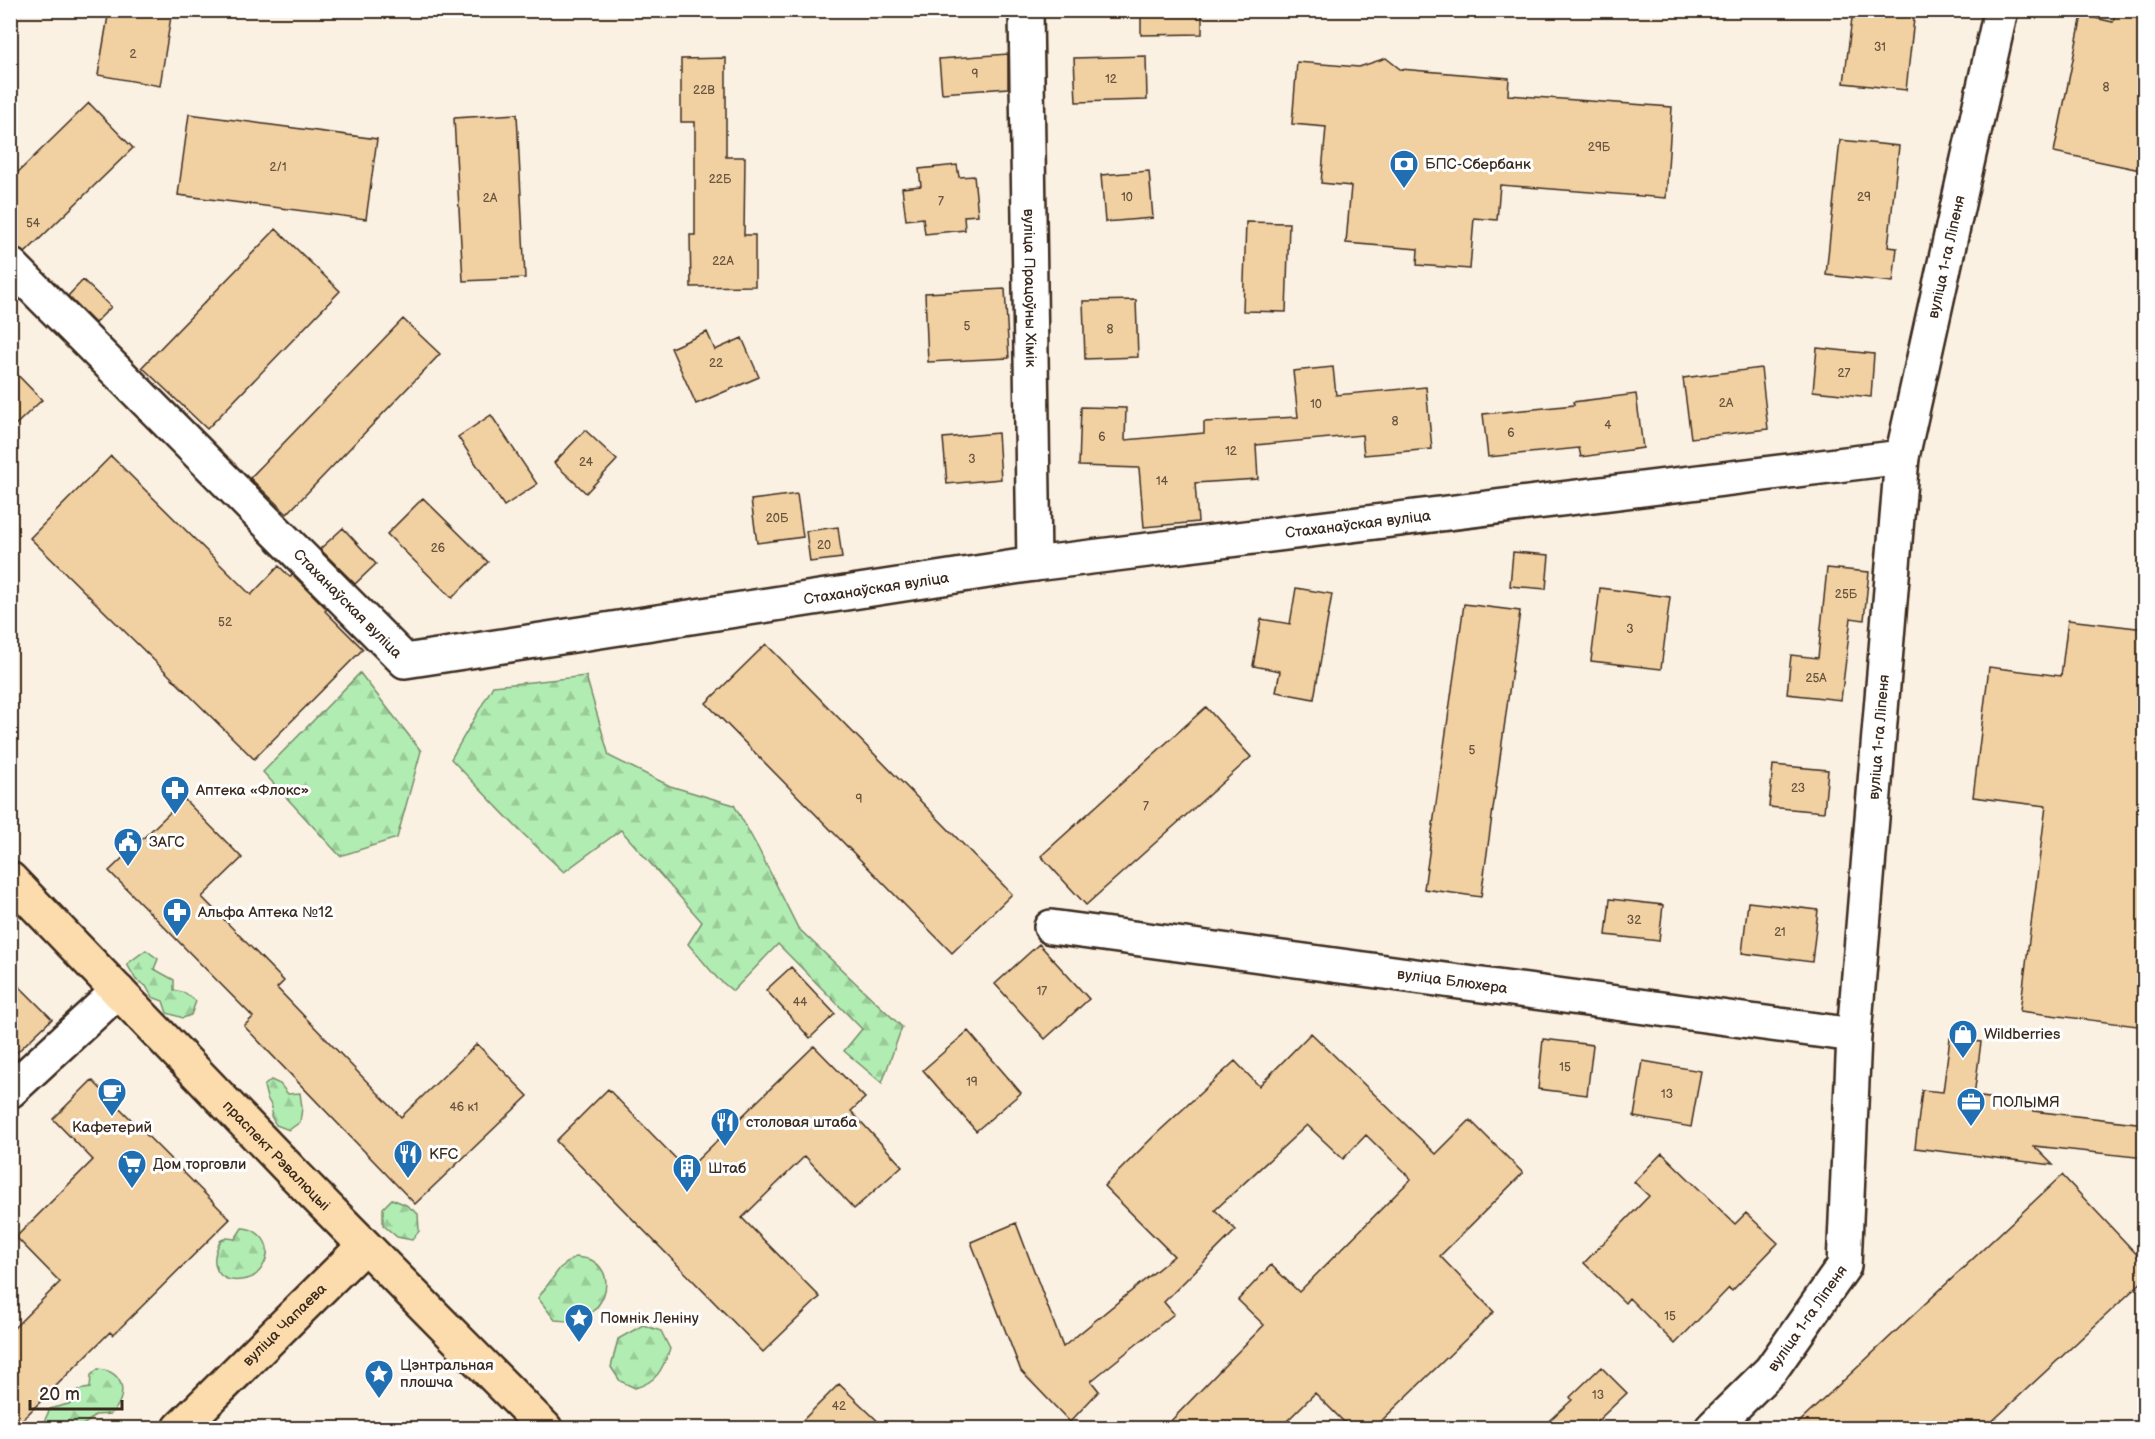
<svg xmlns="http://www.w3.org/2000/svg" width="2155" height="1439" viewBox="0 0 2155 1439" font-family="'Balsamiq Sans',sans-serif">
  <defs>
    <pattern id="forest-firs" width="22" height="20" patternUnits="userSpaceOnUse" patternTransform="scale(1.5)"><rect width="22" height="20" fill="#b1edb2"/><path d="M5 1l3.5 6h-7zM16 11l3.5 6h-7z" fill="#99cb99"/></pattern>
  </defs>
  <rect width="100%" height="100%" fill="#fbf1e3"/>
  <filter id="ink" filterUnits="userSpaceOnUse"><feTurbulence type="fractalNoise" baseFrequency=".0167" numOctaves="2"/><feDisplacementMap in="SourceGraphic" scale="12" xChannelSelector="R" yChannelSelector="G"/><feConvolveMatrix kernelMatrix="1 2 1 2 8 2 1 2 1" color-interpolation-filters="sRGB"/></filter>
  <g filter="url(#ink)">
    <path fill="url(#forest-firs)" stroke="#768c68" stroke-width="1.5" d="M 360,673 L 421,751 L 397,838 L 340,856 L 263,772 Z
      M 586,676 L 609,756 L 670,786 L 734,805 L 758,848 L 798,928 L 902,1027 L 882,1083 L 844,1051 L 862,1029 L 778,944 L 733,991 L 717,978 L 688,944 L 702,922 L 621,830 L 564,872 L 520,831 L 451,759 L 493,686 Z
      M 146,950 L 158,959 L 154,969 L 174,980 L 174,990 L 185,993 L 196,1001 L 191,1015 L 183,1018 L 167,1013 L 163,1001 L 152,997 L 146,986 L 136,980 L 127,964 Z
      M 271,1080 L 280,1084 L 288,1094 L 300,1093 L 302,1108 L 300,1122 L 289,1130 L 276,1125 L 271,1116 L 272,1107 L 267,1098 L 264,1086 Z
      M 392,1199 L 406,1205 L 418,1214 L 419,1231 L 412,1240 L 397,1237 L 383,1225 L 383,1208 Z
      M 242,1228 C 251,1228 260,1233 265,1242 C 272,1255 261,1276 247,1279 C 217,1286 207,1264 221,1240 L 227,1238 L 235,1239 Z
      M 575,1257 C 580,1258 589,1258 593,1261 C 620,1278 600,1317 574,1321 C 568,1322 561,1320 555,1320 L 538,1298 L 560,1268 Z
      M 643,1325 L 661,1331 L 670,1349 C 662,1370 657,1382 635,1388 L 620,1381 L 611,1367 L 618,1339 Z
      M 98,1369 C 126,1371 128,1398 111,1414 L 95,1415 C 79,1433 64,1429 41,1428 L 50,1409 L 72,1403 L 78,1390 L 90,1388 L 91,1375 Z"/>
    <path fill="#f1d0a2" stroke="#3b2a1e" stroke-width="1.5" d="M 109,10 L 172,10 L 160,86 L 98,75 Z
      M 1141,10 L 1202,10 L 1202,34 L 1141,35 Z
      M 1853,10 L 1915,10 L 1906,90 L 1844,83 Z
      M 2116,10 L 2145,10 L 2145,171 L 2054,152 L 2082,15 L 2113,22 Z
      M 1008,54 L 1008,88 L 942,93 L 939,59 Z
      M 1146,56 L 1147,100 L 1076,102 L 1074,58 Z
      M 726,58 L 726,157 L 745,157 L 744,235 L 755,235 L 755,286 L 691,287 L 690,235 L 695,235 L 695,122 L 681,122 L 681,59 Z
      M 1386,58 L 1400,69 L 1509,78 L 1508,95 L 1672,107 L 1666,198 L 1500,185 L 1497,220 L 1474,218 L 1470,269 L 1417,265 L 1418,249 L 1346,243 L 1351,186 L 1321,183 L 1326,127 L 1292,124 L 1297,62 L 1359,67 Z
      M 89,103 L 133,148 L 25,253 L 17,248 L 10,248 L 10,180 Z
      M 189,114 L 377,139 L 366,219 L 178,195 Z
      M 517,114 L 525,278 L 463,281 L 454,118 Z
      M 1840,140 L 1899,146 L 1888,247 L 1897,248 L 1893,282 L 1826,275 Z
      M 957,165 L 959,177 L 974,176 L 978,215 L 964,216 L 965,230 L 925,234 L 923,218 L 906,220 L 902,188 L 921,186 L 919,169 Z
      M 1149,171 L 1153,218 L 1105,222 L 1101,175 Z
      M 1246,222 L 1289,223 L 1286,312 L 1243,311 Z
      M 276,229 L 340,291 L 207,429 L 142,367 Z
      M 83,280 L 111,307 L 95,323 L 68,296 Z
      M 1005,289 L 1009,358 L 928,362 L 925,293 Z
      M 1136,300 L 1138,357 L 1085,359 L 1083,301 Z
      M 403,319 L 440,354 L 287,514 L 250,478 Z
      M 707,332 L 715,350 L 742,338 L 759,377 L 696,404 L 671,348 Z
      M 1817,348 L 1874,354 L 1871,397 L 1813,391 Z
      M 10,367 L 42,400 L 10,430 Z
      M 1333,367 L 1336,395 L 1426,387 L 1432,449 L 1364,455 L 1362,435 L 1256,445 L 1258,479 L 1195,483 L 1198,522 L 1144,527 L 1139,468 L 1079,466 L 1081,407 L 1126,408 L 1125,440 L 1204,433 L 1204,422 L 1298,417 L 1293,371 Z
      M 1761,368 L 1768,429 L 1691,438 L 1683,378 Z
      M 1636,394 L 1643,448 L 1581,457 L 1579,448 L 1488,457 L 1483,414 L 1574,405 L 1573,402 Z
      M 491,415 L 537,484 L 504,506 L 458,437 Z
      M 585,430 L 617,460 L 586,493 L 554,463 Z
      M 998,433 L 1001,479 L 947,484 L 943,438 Z
      M 111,456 L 251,595 L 279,566 L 290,577 L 292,574 L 327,609 L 325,611 L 363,649 L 254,759 L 30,538 Z
      M 797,494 L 803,537 L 757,543 L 751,500 Z
      M 423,498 L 488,562 L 452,598 L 387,534 Z
      M 838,527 L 842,558 L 810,562 L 806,531 Z
      M 343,528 L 376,564 L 355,584 L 320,549 Z
      M 1513,552 L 1549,555 L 1546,589 L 1510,586 Z
      M 1827,568 L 1869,572 L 1864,620 L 1851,618 L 1841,700 L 1787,694 L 1791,655 L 1818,658 Z
      M 1296,588 L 1332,594 L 1314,699 L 1276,692 L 1280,671 L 1253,666 L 1261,619 L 1290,624 Z
      M 1600,588 L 1670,597 L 1661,669 L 1591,661 Z
      M 1464,604 L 1520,611 L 1481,897 L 1424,889 Z
      M 2068,620 L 2145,629 L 2145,1027 L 2020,1011 L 2046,806 L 1973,797 L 1989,667 L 2061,676 Z
      M 766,644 L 1012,894 L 952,953 L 706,703 Z
      M 1206,707 L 1251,757 L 1086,905 L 1041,856 Z
      M 1773,765 L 1828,770 L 1824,812 L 1769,807 Z
      M 184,799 L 242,858 L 202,897 L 284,981 L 277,988 L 401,1117 L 477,1044 L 528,1096 L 415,1204 L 244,1026 L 253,1017 L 109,871 Z
      M 1610,899 L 1663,905 L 1659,941 L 1606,935 Z
      M 1748,902 L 1818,910 L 1812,962 L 1742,953 Z
      M 1039,944 L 1089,999 L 1045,1039 L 995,984 Z
      M 791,967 L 835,1014 L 810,1038 L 766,990 Z
      M 10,977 L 52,1019 L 10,1059 Z
      M 968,1031 L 1021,1093 L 976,1131 L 923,1070 Z
      M 1311,1033 L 1436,1154 L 1470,1120 L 1523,1173 L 1440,1256 L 1494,1312 L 1374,1428 L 1350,1428 L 1315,1393 L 1280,1428 L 1164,1428 L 1264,1325 L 1238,1300 L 1271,1265 L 1299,1292 L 1411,1179 L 1366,1135 L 1343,1159 L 1307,1125 L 1215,1210 L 1236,1230 L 1164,1302 L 1174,1314 L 1091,1381 L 1099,1391 L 1070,1422 L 1021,1371 L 971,1242 L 1016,1223 L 1063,1347 L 1174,1256 L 1104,1186 L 1154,1136 L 1235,1061 L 1259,1086 Z
      M 1950,1038 L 1981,1042 L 1974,1096 L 2034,1104 L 2033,1111 L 2145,1124 L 2145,1158 L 2034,1146 L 2053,1165 L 1915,1148 L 1922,1090 L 1943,1092 Z
      M 1543,1039 L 1593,1045 L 1587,1095 L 1538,1089 Z
      M 814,1046 L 865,1098 L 851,1111 L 902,1166 L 854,1209 L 805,1156 L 742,1218 L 820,1297 L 763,1352 L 556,1141 L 608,1089 L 687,1170 Z
      M 1643,1061 L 1701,1071 L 1691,1127 L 1634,1117 Z
      M 92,1080 L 230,1219 L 113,1335 L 110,1332 L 14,1428 L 10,1428 L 10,1332 L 60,1282 L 16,1237 L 93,1160 L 53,1119 Z
      M 1662,1153 L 1735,1224 L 1746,1213 L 1778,1243 L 1732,1291 L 1729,1288 L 1675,1344 L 1629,1298 L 1625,1303 L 1584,1263 L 1649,1196 L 1634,1182 Z
      M 2062,1175 L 2145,1263 L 2145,1279 L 1985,1428 L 1793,1428 Z
      M 1601,1367 L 1627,1393 L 1590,1428 L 1541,1428 L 1572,1400 L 1570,1397 Z
      M 839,1384 L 885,1428 L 795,1428 Z"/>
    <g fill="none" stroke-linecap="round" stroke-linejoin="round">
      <g stroke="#3b2a1e" stroke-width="38">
        <g id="minor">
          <path id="s1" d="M 1026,10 L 1034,564"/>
          <path id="s2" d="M 12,266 L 405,661 L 1034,564 L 1902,457"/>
          <path id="s3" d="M 1051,927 L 1854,1035"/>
          <path d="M 10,1091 L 118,991"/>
          <path id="s4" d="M 1712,1428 L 1771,1370 L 1844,1266 L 1854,1035 L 1902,457 L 2001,10"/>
        </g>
      </g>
      <g stroke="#3b2a1e" stroke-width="38">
        <g id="major">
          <path id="s5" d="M 10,879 L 293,1173 L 545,1428"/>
          <path id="s6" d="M 180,1428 L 364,1246"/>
        </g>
      </g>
      <use href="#minor" stroke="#fff" stroke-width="33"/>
      <use href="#major" stroke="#fcdcac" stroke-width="33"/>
    </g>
  </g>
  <defs>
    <g id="bank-pin" transform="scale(1.5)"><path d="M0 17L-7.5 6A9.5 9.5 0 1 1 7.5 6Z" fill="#1f6fb2" stroke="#fff"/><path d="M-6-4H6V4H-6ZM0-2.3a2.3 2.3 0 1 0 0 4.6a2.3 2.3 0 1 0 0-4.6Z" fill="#fff"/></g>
    <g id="pharmacy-pin" transform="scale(1.5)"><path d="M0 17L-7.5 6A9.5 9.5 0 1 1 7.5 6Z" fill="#1f6fb2" stroke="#fff"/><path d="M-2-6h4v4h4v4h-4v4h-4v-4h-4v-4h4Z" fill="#fff"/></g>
    <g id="civic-pin" transform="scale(1.5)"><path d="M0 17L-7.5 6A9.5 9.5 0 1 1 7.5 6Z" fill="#1f6fb2" stroke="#fff"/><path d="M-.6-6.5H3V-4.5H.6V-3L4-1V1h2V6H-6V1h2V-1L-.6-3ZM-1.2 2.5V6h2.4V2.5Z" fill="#fff"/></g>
    <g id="shop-pin" transform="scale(1.5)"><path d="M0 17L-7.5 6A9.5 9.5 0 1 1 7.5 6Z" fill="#1f6fb2" stroke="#fff"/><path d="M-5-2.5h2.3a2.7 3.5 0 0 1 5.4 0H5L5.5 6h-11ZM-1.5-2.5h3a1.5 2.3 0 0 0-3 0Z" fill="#fff"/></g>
    <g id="cafe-pin" transform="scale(1.5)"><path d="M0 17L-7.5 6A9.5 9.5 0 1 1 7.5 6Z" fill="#1f6fb2" stroke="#fff"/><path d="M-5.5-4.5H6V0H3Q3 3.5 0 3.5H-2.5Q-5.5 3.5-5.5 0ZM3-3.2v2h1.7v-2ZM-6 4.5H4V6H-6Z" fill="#fff"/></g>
    <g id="office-pin" transform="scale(1.5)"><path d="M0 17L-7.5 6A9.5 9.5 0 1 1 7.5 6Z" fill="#1f6fb2" stroke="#fff"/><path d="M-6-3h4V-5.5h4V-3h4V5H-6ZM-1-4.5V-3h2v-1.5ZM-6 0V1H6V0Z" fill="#fff"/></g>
    <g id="restaurant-pin" transform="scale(1.5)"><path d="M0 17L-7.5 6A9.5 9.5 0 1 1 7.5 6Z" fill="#1f6fb2" stroke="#fff"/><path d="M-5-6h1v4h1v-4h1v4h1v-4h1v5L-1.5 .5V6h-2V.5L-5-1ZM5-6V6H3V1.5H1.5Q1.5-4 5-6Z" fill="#fff"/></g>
    <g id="supermarket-pin" transform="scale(1.5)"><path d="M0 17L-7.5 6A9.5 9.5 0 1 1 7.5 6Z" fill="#1f6fb2" stroke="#fff"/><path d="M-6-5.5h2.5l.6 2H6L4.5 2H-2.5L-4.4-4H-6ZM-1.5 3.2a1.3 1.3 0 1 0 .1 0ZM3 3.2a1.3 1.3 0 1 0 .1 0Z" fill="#fff"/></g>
    <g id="building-pin" transform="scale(1.5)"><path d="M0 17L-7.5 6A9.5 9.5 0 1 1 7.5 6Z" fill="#1f6fb2" stroke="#fff"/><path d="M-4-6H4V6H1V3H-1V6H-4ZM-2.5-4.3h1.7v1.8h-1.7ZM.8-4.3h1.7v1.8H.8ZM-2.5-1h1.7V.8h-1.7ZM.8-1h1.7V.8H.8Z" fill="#fff"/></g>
    <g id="sight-pin" transform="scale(1.5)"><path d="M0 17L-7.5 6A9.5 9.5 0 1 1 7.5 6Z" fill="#1f6fb2" stroke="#fff"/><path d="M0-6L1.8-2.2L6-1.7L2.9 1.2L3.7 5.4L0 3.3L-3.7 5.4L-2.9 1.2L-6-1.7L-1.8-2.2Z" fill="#fff"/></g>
  </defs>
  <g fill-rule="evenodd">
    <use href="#bank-pin" x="1404" y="164"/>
    <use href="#pharmacy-pin" x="175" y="790"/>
    <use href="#civic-pin" x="128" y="842"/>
    <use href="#pharmacy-pin" x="177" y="912"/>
    <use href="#shop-pin" x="1963" y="1034"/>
    <use href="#cafe-pin" x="112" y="1092"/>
    <use href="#office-pin" x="1971" y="1102"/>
    <use href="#restaurant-pin" x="725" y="1122"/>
    <use href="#restaurant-pin" x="408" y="1154"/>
    <use href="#supermarket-pin" x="132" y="1164"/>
    <use href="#building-pin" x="687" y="1168"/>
    <use href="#sight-pin" x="579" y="1318"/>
    <use href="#sight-pin" x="379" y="1374"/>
  </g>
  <g text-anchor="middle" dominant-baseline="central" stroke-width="6" stroke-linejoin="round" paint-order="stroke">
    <g font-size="12" fill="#68543f">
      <text x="1880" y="47">31</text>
      <text x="133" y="54">2</text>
      <text x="975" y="74">9</text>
      <text x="1111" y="79">12</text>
      <text x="2106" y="87">8</text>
      <text x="704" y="90">22В</text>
      <text x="1599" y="147">29Б</text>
      <text x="278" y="167">2/1</text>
      <text x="720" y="179">22Б</text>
      <text x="1127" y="197">10</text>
      <text x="1864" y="197">29</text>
      <text x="490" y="198">2А</text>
      <text x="941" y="201">7</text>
      <text x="33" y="223">54</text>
      <text x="723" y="261">22А</text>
      <text x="967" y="326">5</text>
      <text x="1110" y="329">8</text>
      <text x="716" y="363">22</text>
      <text x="1844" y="373">27</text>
      <text x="1726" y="403">2А</text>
      <text x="1316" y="404">10</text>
      <text x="1395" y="421">8</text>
      <text x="1608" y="425">4</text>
      <text x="1511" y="433">6</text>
      <text x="1102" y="437">6</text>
      <text x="1231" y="451">12</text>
      <text x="972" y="459">3</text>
      <text x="586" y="462">24</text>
      <text x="1162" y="481">14</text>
      <text x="777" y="518">20Б</text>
      <text x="824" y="545">20</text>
      <text x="438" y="548">26</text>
      <text x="1846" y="594">25Б</text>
      <text x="225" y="622">52</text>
      <text x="1630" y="629">3</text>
      <text x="1816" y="678">25А</text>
      <text x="1472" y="750">5</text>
      <text x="1798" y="788">23</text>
      <text x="859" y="799">9</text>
      <text x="1146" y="806">7</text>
      <text x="1634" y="920">32</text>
      <text x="1780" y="932">21</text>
      <text x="1042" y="991">17</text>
      <text x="800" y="1002">44</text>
      <text x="1565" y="1067">15</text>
      <text x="972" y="1082">19</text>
      <text x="1667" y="1094">13</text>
      <text x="464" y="1107">46 к1</text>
      <text x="1670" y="1316">15</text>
      <text x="1598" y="1395">13</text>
      <text x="839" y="1406">42</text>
    </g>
    <g font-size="15" fill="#3b2a1e" stroke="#fff" text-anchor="start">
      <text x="1425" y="164">БПС-Сбербанк</text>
      <text x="196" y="790">Аптека «Флокс»</text>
      <text x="149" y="842">ЗАГС</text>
      <text x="198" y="912">Альфа Аптека №12</text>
      <text x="1984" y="1034">Wildberries</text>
      <text x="1992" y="1102">ПОЛЫМЯ</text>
      <text x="746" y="1122">столовая штаба</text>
      <text x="112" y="1127" text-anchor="middle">Кафетерий</text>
      <text x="429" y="1154">KFC</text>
      <text x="153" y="1164">Дом торговли</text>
      <text x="708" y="1168">Штаб</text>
      <text x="600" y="1318">Помнік Леніну</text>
      <text x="400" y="1365">Цэнтральная<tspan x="400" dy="17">плошча</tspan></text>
    </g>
    <g font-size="15" fill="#3b2a1e" stroke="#fff">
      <text stroke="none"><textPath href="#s4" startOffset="1226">вуліца 1-га Ліпеня</textPath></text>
      <text stroke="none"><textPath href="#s1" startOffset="278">вуліца Працоўны Хімік</textPath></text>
      <text stroke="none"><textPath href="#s2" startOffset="1520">Стаханаўская вуліца</textPath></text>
      <text stroke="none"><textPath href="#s2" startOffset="1034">Стаханаўская вуліца</textPath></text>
      <text stroke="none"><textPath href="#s2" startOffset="476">Стаханаўская вуліца</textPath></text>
      <text stroke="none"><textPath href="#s4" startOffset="740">вуліца 1-га Ліпеня</textPath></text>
      <text stroke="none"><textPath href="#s3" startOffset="405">вуліца Блюхера</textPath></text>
      <text stroke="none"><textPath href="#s5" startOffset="384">праспект Рэвалюцыі</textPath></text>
      <text stroke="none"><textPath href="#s4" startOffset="146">вуліца 1-га Ліпеня</textPath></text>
      <text stroke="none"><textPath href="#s6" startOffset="147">вуліца Чапаева</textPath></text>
    </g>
  </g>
  <rect width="2155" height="1439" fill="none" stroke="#fff" stroke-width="36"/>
  <rect x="18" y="18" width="2119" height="1403" fill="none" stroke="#3b2a1e" stroke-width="2" filter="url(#ink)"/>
  <path d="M30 1400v9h92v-9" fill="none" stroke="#3b2a1e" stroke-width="3"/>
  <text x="39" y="1400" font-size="18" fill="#3b2a1e" stroke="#ffffff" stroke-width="4.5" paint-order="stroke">20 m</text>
</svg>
